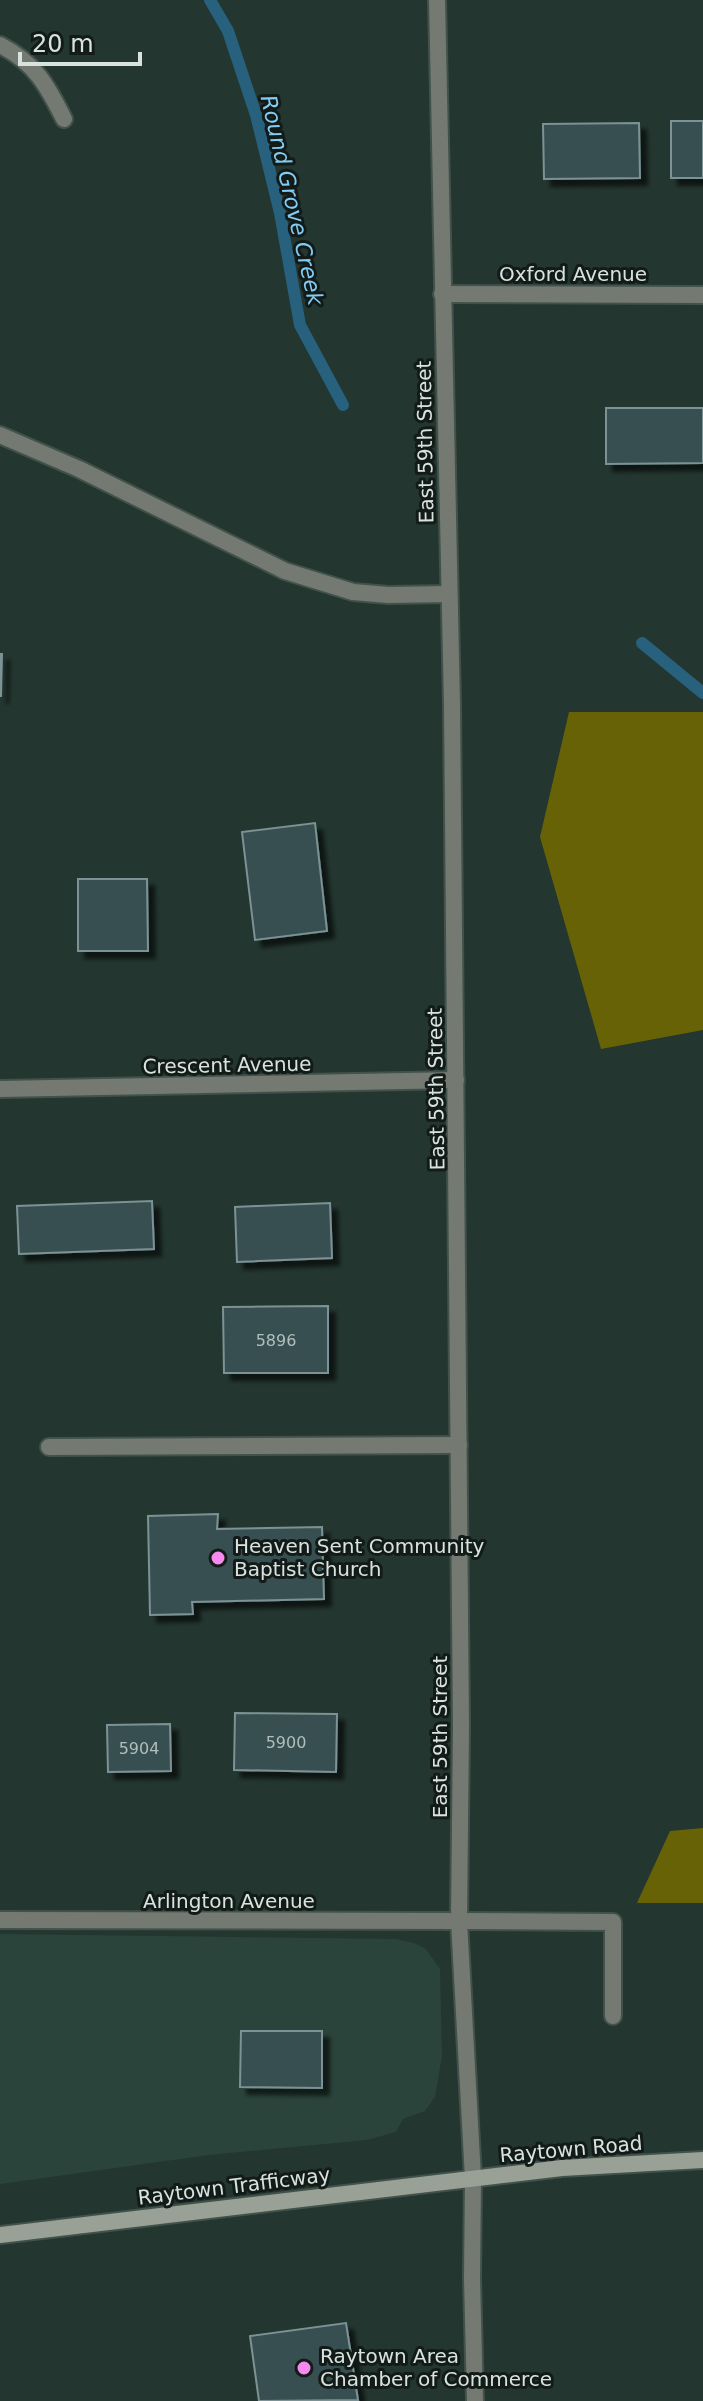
<svg xmlns="http://www.w3.org/2000/svg" width="703" height="2401" viewBox="0 0 703 2401" font-family="'DejaVu Sans',sans-serif">
  <defs>
    <filter id="shadow"><feDropShadow dx="7" dy="7" stdDeviation="2" flood-color="#0009"/></filter>
  </defs>
  <rect width="100%" height="100%" fill="#23362f"/>
  <path fill="#2a443b" d="M 0,1934 L 396,1939 L 414,1943 L 426,1949 L 440,1969 L 442,2056 L 435,2097 L 425,2111 L 403,2119 L 396,2132 L 367,2140 L 209,2155 L 0,2184 Z"/>
  <path fill="#686206" d="M 569,712 L 703,712 L 703,1030 L 601,1049 L 540,837 Z
    M 703,1828 L 703,1903 L 637,1903 L 670,1831 Z"/>
  <g fill="none" stroke-linecap="round" stroke-linejoin="round">
    <path stroke="#27617e" stroke-width="12" d="M 210,0 L 228,31 L 256,115 L 280,213 L 300,325 L 343,405
      M 642,643 L 703,693"/>
  </g>
  <path fill="#394f51" stroke="#7b9294" stroke-width="2" filter="url(#shadow)" d="M 671,121 L 703,121 L 703,178 L 671,178 Z
    M 639,123 L 640,178 L 544,179 L 543,124 Z
    M 606,408 L 703,408 L 703,463 L 606,464 Z
    M 0,654 L 2,654 L 1,696 L 0,696 Z
    M 315,823 L 327,931 L 255,940 L 242,832 Z
    M 78,879 L 147,879 L 148,951 L 78,951 Z
    M 152,1201 L 154,1249 L 19,1254 L 17,1206 Z
    M 330,1203 L 332,1258 L 237,1262 L 235,1207 Z
    M 328,1306 L 328,1373 L 224,1373 L 223,1307 Z
    M 218,1514 L 217,1529 L 322,1527 L 324,1599 L 192,1602 L 193,1614 L 150,1615 L 148,1516 Z
    M 235,1713 L 337,1714 L 336,1772 L 234,1770 Z
    M 170,1724 L 171,1771 L 108,1772 L 107,1725 Z
    M 241,2031 L 322,2031 L 322,2088 L 240,2087 Z
    M 346,2323 L 358,2400 L 259,2401 L 250,2336 Z"/>
  <g fill="none" stroke-linecap="round" stroke-linejoin="round">
    <g stroke="#40524b" stroke-width="20">
      <path id="service" d="M 0,45 C 35,63 47,85 64,119
        M 0,435 L 79,469 L 285,571 L 353,592 L 388,595 L 449,594
        M 49,1447 L 459,1445
        M 459,1921 L 613,1922 L 613,2016"/>
    </g>
    <g stroke="#40524b" stroke-width="20">
      <path id="minor" d="M 442,294 L 703,295
        M 0,1089 L 456,1080
        M 0,1920 L 459,1921"/>
    </g>
    <g stroke="#40524b" stroke-width="20">
      <path id="tertiary" d="M 437,0 L 452,705 L 461,1727 L 459,1921 L 473,2178 L 472,2278 L 475,2401"/>
    </g>
    <g stroke="#40524b" stroke-width="20">
      <path id="secondary" d="M 0,2235 L 562,2168 L 703,2160"/>
    </g>
    <use href="#service" stroke="#747972" stroke-width="16"/>
    <use href="#minor" stroke="#747972" stroke-width="16"/>
    <use href="#tertiary" stroke="#747972" stroke-width="16"/>
    <use href="#secondary" stroke="#99a196" stroke-width="16"/>
  </g>
  <g fill="#f689ee" stroke="#131b18" stroke-width="3">
    <circle cx="218" cy="1558" r="8"/>
    <circle cx="304" cy="2368" r="8"/>
  </g>
  <g text-anchor="middle" dominant-baseline="central" stroke-width="6" stroke-linejoin="round" paint-order="stroke">
    <g font-size="16" fill="#b0bebc">
      <text x="276" y="1340">5896</text>
      <text x="286" y="1742">5900</text>
      <text x="139" y="1748">5904</text>
    </g>
    <g font-size="20" fill="#d8e3df" stroke="#131b18">
      <text x="573" y="274">Oxford Avenue</text>
      <text transform="translate(425 442) rotate(-91)">East 59th Street</text>
      <text transform="translate(227 1065) rotate(-1)">Crescent Avenue</text>
      <text transform="translate(436 1089) rotate(-91)">East 59th Street</text>
      <text transform="translate(440 1737) rotate(-90)">East 59th Street</text>
      <text x="229" y="1901">Arlington Avenue</text>
      <text transform="translate(571 2149) rotate(-5)">Raytown Road</text>
      <text transform="translate(234 2186) rotate(-7)">Raytown Trafficway</text>
    </g>
    <g font-size="20" fill="#d8e3df" stroke="#131b18" text-anchor="start">
      <text x="234" y="1546">Heaven Sent Community<tspan x="234" dy="23">Baptist Church</tspan></text>
      <text x="320" y="2356">Raytown Area<tspan x="320" dy="23">Chamber of Commerce</tspan></text>
    </g>
    <g font-size="22" font-style="italic" fill="#82ccf5" stroke="#131b18">
      <text transform="translate(292 200) rotate(77)">Round Grove Creek</text>
    </g>
  </g>
  <path d="M20 52v12h120v-12" fill="none" stroke="#d8e3df" stroke-width="4"/>
  <text x="32" y="52" font-size="24" fill="#d8e3df" stroke="#131b18" stroke-width="6" paint-order="stroke">20 m</text>
</svg>
